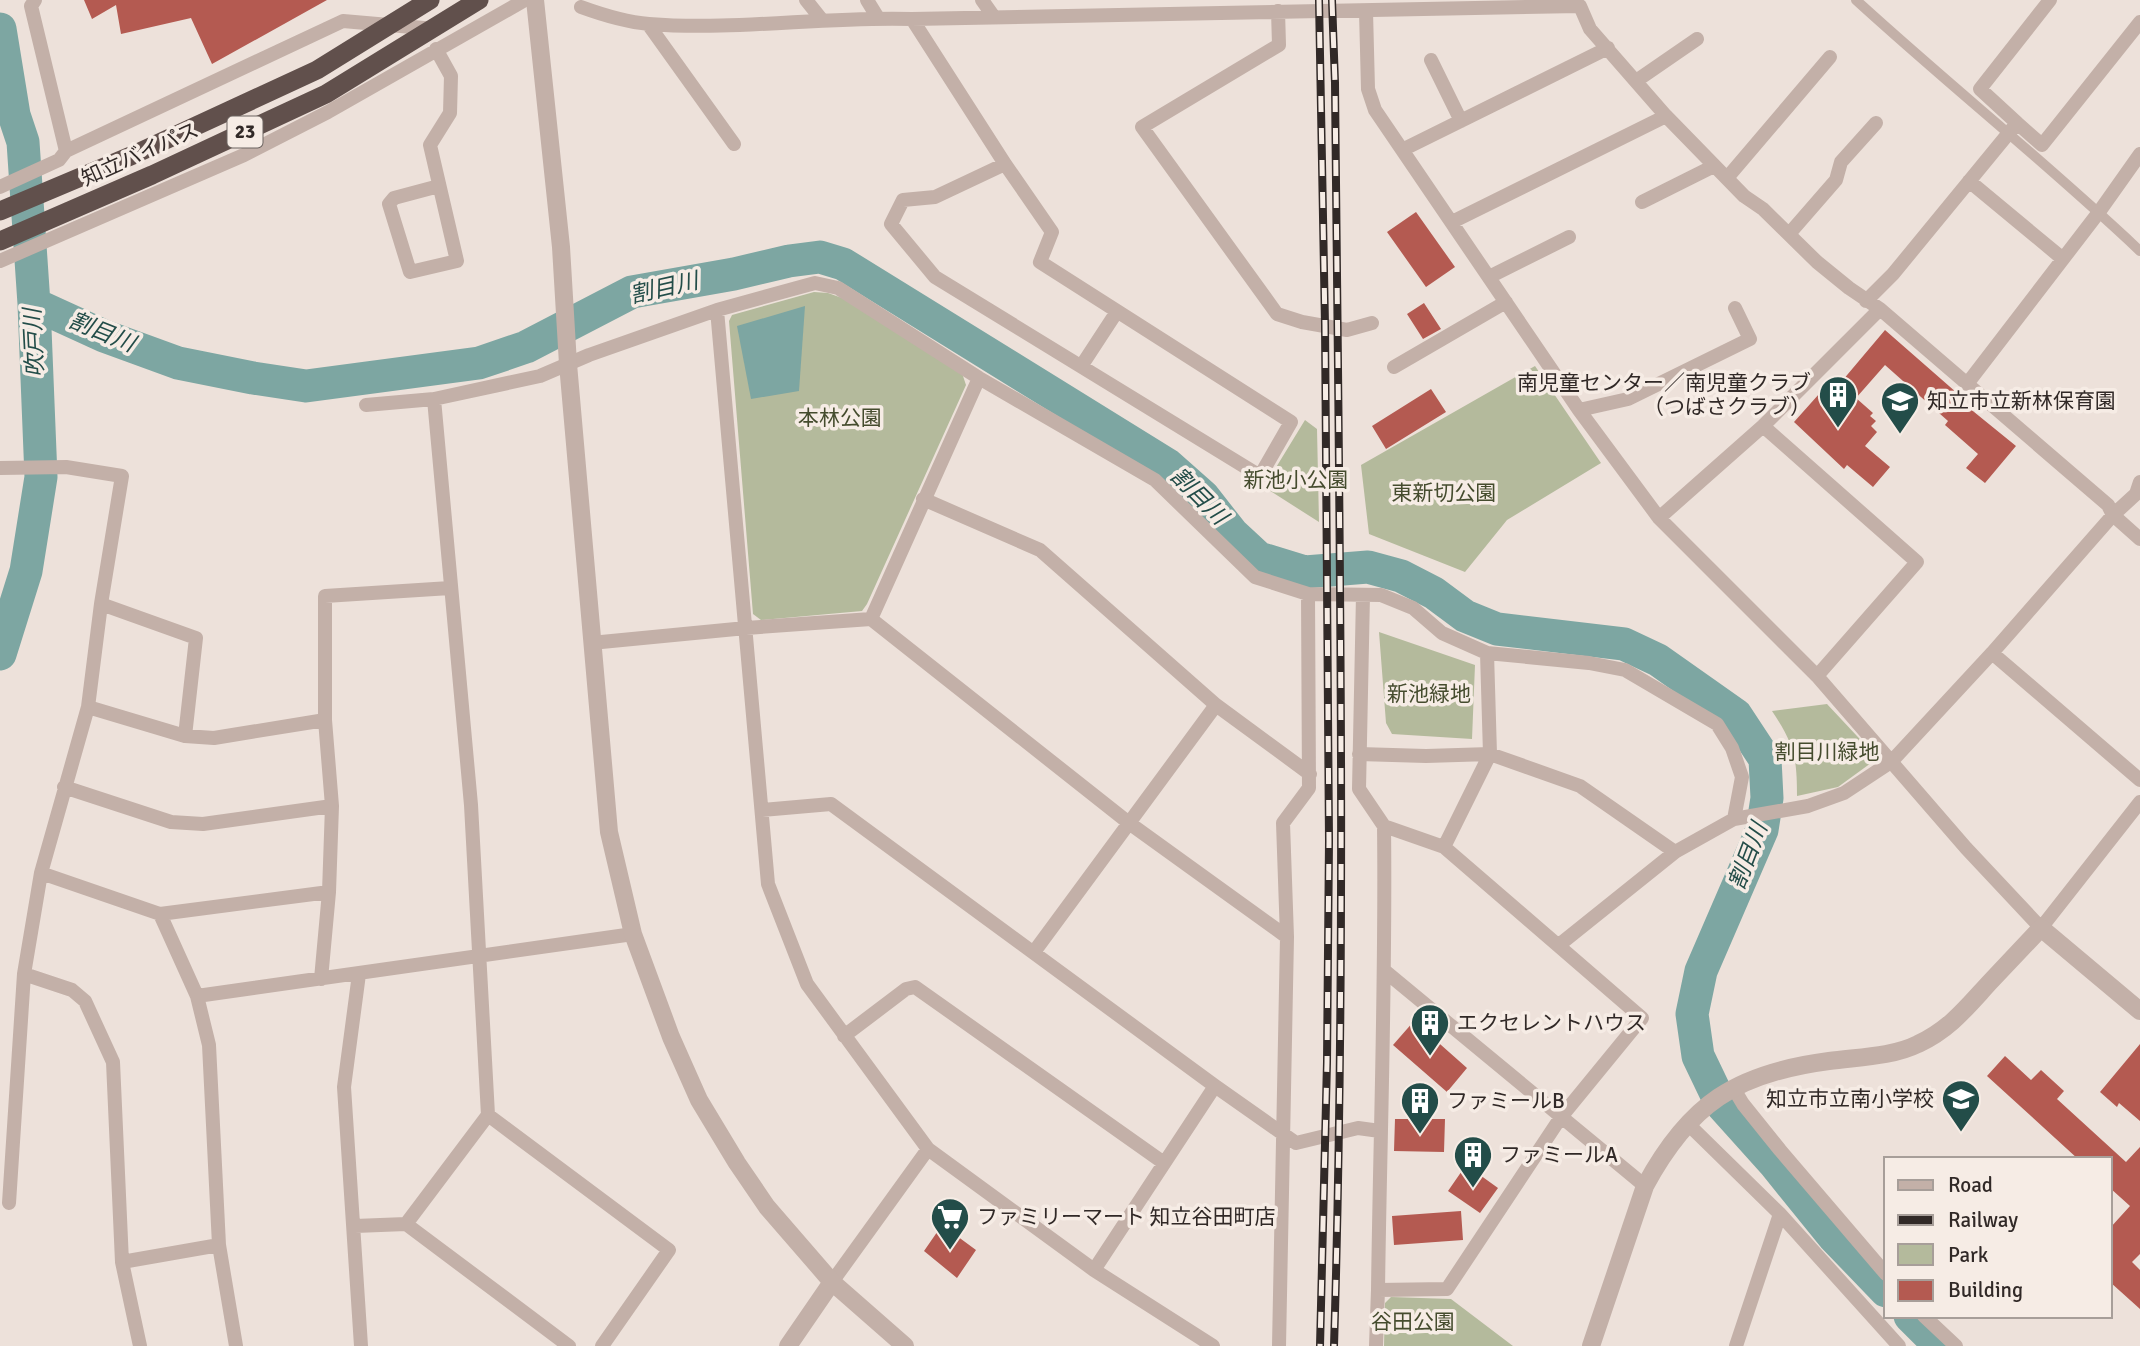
<svg xmlns="http://www.w3.org/2000/svg" width="2140" height="1346" viewBox="0 0 2140 1346" font-family="Signika,'Noto Sans JP',sans-serif">
  <rect width="100%" height="100%" fill="#ede1da"/>
  <path fill="#b4ba9c" d="M 814,292 L 828,293 L 842,298 L 962,373 L 966,385 L 867,604 L 862,611 L 761,620 L 753,614 L 729,321 L 732,315 Z
    M 1535,366 L 1601,463 L 1507,520 L 1465,572 L 1369,534 L 1361,465 Z
    M 1305,420 L 1317,429 L 1319,522 L 1264,487 Z
    M 1379,632 L 1475,665 L 1472,739 L 1392,734 L 1386,723 Z
    M 1827,704 L 1871,751 L 1871,763 L 1838,787 L 1797,796 C 1797,757 1794,744 1772,711 Z
    M 1391,1297 L 1451,1299 L 1513,1346 L 1384,1346 L 1385,1303 Z"/>
  <path fill="#7da6a2" d="M 805,306 L 799,391 L 751,399 L 737,326 Z"/>
  <g fill="none" stroke-linecap="round" stroke-linejoin="round">
    <path stroke="#7da6a2" stroke-width="33" d="M 0,29 L 14,115 L 23,142 L 34,304 L 41,477 L 26,571 L 0,654
      M 34,304 L 104,336 L 178,363 L 253,378 L 306,386 L 479,363 L 526,347 L 632,292 L 734,274 L 789,261 L 820,257 L 843,264 L 1168,465 L 1203,496 L 1232,533 L 1259,558 L 1305,572 L 1368,567 L 1401,576 L 1434,593 L 1465,616 L 1497,629 L 1624,644 L 1658,660 L 1736,715 L 1765,759 L 1767,798 L 1762,830 L 1701,971 L 1692,1014 L 1698,1056 L 1721,1104 L 1774,1163 L 1833,1236 L 1886,1291
      M 1910,1316 L 1940,1346"/>
  </g>
  <path fill="#b45a51" d="M 84,0 L 327,0 L 212,64 L 191,18 L 121,34 L 116,5 L 92,19 Z
    M 1416,212 L 1455,267 L 1426,287 L 1387,232 Z
    M 1424,303 L 1441,329 L 1423,339 L 1407,314 Z
    M 1885,330 L 1965,400 L 1963,403 L 2016,446 L 1985,483 L 1966,468 L 1978,454 L 1945,425 L 1948,421 L 1885,365 L 1856,398 L 1873,413 L 1870,416 L 1876,421 L 1871,426 L 1877,432 L 1865,446 L 1890,467 L 1873,487 L 1847,465 L 1844,469 L 1794,422 L 1819,394 L 1826,400 Z
    M 1431,389 L 1446,412 L 1386,449 L 1372,426 Z
    M 1414,1021 L 1467,1068 L 1447,1092 L 1393,1045 Z
    M 2140,1044 L 2140,1121 L 2119,1103 L 2117,1107 L 2100,1092 Z
    M 2005,1056 L 2031,1080 L 2041,1070 L 2064,1091 L 2057,1099 L 2126,1162 L 2140,1147 L 2140,1254 L 2132,1262 L 2140,1270 L 2140,1309 L 2110,1282 L 2110,1228 L 2130,1206 L 2110,1188 L 2110,1159 L 2078,1159 L 1987,1076 Z
    M 1395,1119 L 1445,1119 L 1444,1152 L 1394,1151 Z
    M 1466,1165 L 1498,1188 L 1480,1213 L 1448,1191 Z
    M 1461,1211 L 1463,1240 L 1394,1245 L 1392,1216 Z
    M 942,1225 L 976,1250 L 957,1278 L 924,1251 Z"/>
  <g fill="none" stroke-linecap="round" stroke-linejoin="round">
    <path stroke="#c3b0a8" stroke-width="10" d="M 1856,0 C 1949,85 2048,164 2140,251"/>
    <path stroke="#c3b0a8" stroke-width="14" d="M 35,0 L 31,6 L 66,151
      M 806,0 L 822,20
      M 867,0 L 878,18
      M 982,0 L 994,17
      M 1580,6 L 1590,29 L 1666,116 L 1744,196 L 1763,209 L 1817,262 L 1849,288 L 1880,309 L 2108,505 L 2113,515 L 2140,539
      M 581,7 C 603,15 625,22 649,24 C 735,31 825,16 912,19 L 1580,6
      M 1278,11 L 1279,45 L 1142,127 L 1277,314 L 1302,322 L 1347,330 L 1372,323
      M 1366,11 L 1368,89 L 1375,110 L 1579,410 L 1659,518 L 1817,676 L 1966,848 L 2041,928 L 2140,802
      M 912,19 L 1005,164 L 1052,232 L 1040,262 L 1291,422 L 1260,476 L 935,277 L 891,224 L 903,200 L 935,197 L 1005,164
      M 648,24 L 734,144
      M 436,49 L 451,76 L 450,113 L 430,145 L 457,261 L 410,272 L 389,204 L 394,198 L 439,186
      M 1431,60 L 1461,121
      M 1636,81 L 1697,39
      M 2017,123 L 2042,145 L 2140,22
      M 1402,150 L 1608,48
      M 1727,178 L 1830,57
      M 1969,181 L 2063,259
      M 0,187 L 59,160 L 66,151 L 343,21 L 435,29
      M 1642,202 L 1714,166
      M 1452,222 L 1666,116
      M 1789,234 L 1836,180 L 1841,162 L 1876,123
      M 0,261 L 244,155 L 328,112 L 525,0
      M 1489,277 L 1569,237
      M 1866,301 L 1893,274 L 2017,123 L 1980,89 L 2050,0
      M 717,310 L 768,884 L 807,984 L 928,1149 L 1094,1270 L 1213,1346
      M 1082,365 L 1116,313
      M 1394,367 L 1506,302
      M 1967,384 L 2099,212 L 2140,154
      M 434,399 L 471,805 L 488,1115 L 669,1250 L 602,1346
      M 366,405 L 434,399 L 540,376 L 589,355 L 717,310 L 815,283 L 838,288 L 979,378 L 1155,480 L 1255,577 L 1308,594 L 1381,595 L 1413,608 L 1442,633 L 1487,653 L 1589,663 L 1625,670 L 1717,724 L 1732,748 L 1742,777 L 1734,819
      M 1579,410 L 1628,399 L 1750,339 L 1735,308
      M 1763,426 L 1917,562 L 1817,676
      M 0,468 L 66,467 L 122,476 L 101,604 L 88,707 L 41,873 L 24,974 L 9,1203
      M 923,499 L 1040,550 L 1216,705 L 1034,952
      M 1659,518 L 1763,426 L 1880,309
      M 1363,595 L 1359,789 L 1384,826
      M 101,604 L 196,638 L 185,736
      M 871,619 L 979,378
      M 591,643 L 746,628 L 871,619 L 1129,823 L 1287,937
      M 1992,653 L 2140,780
      M 1216,705 L 1310,774
      M 88,707 L 185,736 L 214,738 L 325,720
      M 1359,754 L 1426,756 L 1490,754 L 1580,786 L 1675,852
      M 64,787 L 171,822 L 203,824 L 332,806
      M 762,810 L 831,804 L 1215,1086 L 1296,1143 L 1358,1128 L 1380,1131
      M 1384,826 L 1444,847 L 1642,1018 L 1561,1117 L 1447,1289 L 1378,1290 C 1380,1135 1386,981 1384,826 Z
      M 1444,847 L 1490,754 L 1487,653
      M 41,873 L 160,914 L 329,892
      M 160,914 L 197,996 L 209,1045 L 219,1245 L 236,1346
      M 1559,945 L 1675,852 L 1734,819 L 1808,806 L 1844,793 L 1891,762 L 1992,653 L 2113,515 L 2136,494 L 2140,482
      M 1386,972 L 1645,1186
      M 24,974 L 72,990 L 85,1001 L 113,1062 L 122,1262 L 140,1346
      M 359,974 L 344,1087 L 361,1346
      M 321,979 L 329,892 L 332,806 L 325,720 L 325,596 L 450,588
      M 197,996 L 633,934
      M 844,1036 L 906,989 L 915,987 L 1164,1163
      M 1734,1089 L 1743,1104 L 1780,1150 L 1886,1274
      M 1687,1123 L 1780,1214 L 1899,1346
      M 406,1224 L 488,1115
      M 355,1226 L 406,1224 L 569,1346
      M 122,1262 L 219,1245
      M 1094,1270 L 1215,1086
      M 832,1282 L 928,1149
      M 1924,1316 L 1956,1346
      M 1279,1346 L 1287,937 L 1283,823 L 1309,788 L 1308,594
      M 1376,1346 L 1378,1290
      M 1736,1346 L 1780,1214"/>
    <path stroke="#c3b0a8" stroke-width="18" d="M 535,0 L 561,247 L 568,364 L 609,832 L 633,934 L 671,1037 L 699,1100 L 737,1163 L 767,1207 L 832,1282 L 905,1346
      M 788,1346 L 832,1282
      M 1591,1346 L 1645,1186 C 1689,1104 1736,1073 1829,1061 C 1857,1057 1892,1057 1918,1044 C 1950,1029 1966,1008 1990,982 C 2007,964 2024,946 2041,928 L 2140,1011"/>
    <g stroke="#312927" stroke-width="8">
      <path id="rail" d="M 1319,0 L 1325,325 L 1329,841 L 1327,1062 L 1320,1346
        M 1332,0 L 1335,83 C 1339,504 1347,925 1334,1346"/>
    </g>
    <use href="#rail" stroke="#f6ece5" stroke-width="5" stroke-dasharray="16" stroke-linecap="butt"/>
    <path stroke="#61504c" stroke-width="19" d="M 0,211 L 133,155 L 317,70 L 430,0
      M 0,241 L 152,175 L 326,94 L 479,0"/>
  </g>
  <defs>
    <g id="building-pin" transform="scale(2.0125)"><path d="M0 17L-7.5 6A9.5 9.5 0 1 1 7.5 6Z" fill="#234d49" stroke="#f6ece5"/><path d="M-4-6H4V6H1V3H-1V6H-4ZM-2.5-4.3h1.7v1.8h-1.7ZM.8-4.3h1.7v1.8H.8ZM-2.5-1h1.7V.8h-1.7ZM.8-1h1.7V.8H.8Z" fill="#fff"/></g>
    <g id="school-pin" transform="scale(2.0125)"><path d="M0 17L-7.5 6A9.5 9.5 0 1 1 7.5 6Z" fill="#234d49" stroke="#f6ece5"/><path d="M0-5L7-2L0 1L-7-2ZM-4 1L0 2.5L4 1V4Q0 6-4 4Z" fill="#fff"/></g>
    <g id="supermarket-pin" transform="scale(2.0125)"><path d="M0 17L-7.5 6A9.5 9.5 0 1 1 7.5 6Z" fill="#234d49" stroke="#f6ece5"/><path d="M-6-5.5h2.5l.6 2H6L4.5 2H-2.5L-4.4-4H-6ZM-1.5 3.2a1.3 1.3 0 1 0 .1 0ZM3 3.2a1.3 1.3 0 1 0 .1 0Z" fill="#fff"/></g>
  </defs>
  <g fill-rule="evenodd">
    <use href="#building-pin" x="1838" y="395"/>
    <use href="#school-pin" x="1900" y="401"/>
    <use href="#building-pin" x="1430" y="1023"/>
    <use href="#school-pin" x="1961" y="1099"/>
    <use href="#building-pin" x="1420" y="1101"/>
    <use href="#building-pin" x="1473" y="1155"/>
    <use href="#supermarket-pin" x="950" y="1217"/>
  </g>
  <g text-anchor="middle" dominant-baseline="central" stroke-width="7" stroke-linejoin="round" paint-order="stroke">
    <rect fill="#f6ece5" stroke="#6c6460" stroke-width="2" x="227.5" y="116.5" width="35" height="31" rx="5"/>
    <g font-size="19" font-weight="bold" fill="#312927">
      <text x="245" y="132">23</text>
    </g>
    <g font-size="21" fill="#312927" stroke="#f6ece5">
      <text transform="translate(140 154) rotate(-24)">知立バイパス</text>
    </g>
    <g font-size="21" fill="#312927" stroke="#f6ece5" text-anchor="start">
      <text x="1811" y="383" text-anchor="end">南児童センター／南児童クラブ<tspan x="1811" dy="24">（つばさクラブ）</tspan></text>
      <text x="1927" y="401">知立市立新林保育園</text>
      <text x="1457" y="1023">エクセレントハウス</text>
      <text x="1934" y="1099" text-anchor="end">知立市立南小学校</text>
      <text x="1447" y="1101">ファミールB</text>
      <text x="1500" y="1155">ファミールA</text>
      <text x="977" y="1217">ファミリーマート 知立谷田町店</text>
    </g>
    <g font-size="21" fill="#454c2e" stroke="#f6ece5">
      <text x="840" y="418">本林公園</text>
      <text x="1296" y="480">新池小公園</text>
      <text x="1444" y="493">東新切公園</text>
      <text x="1429" y="694">新池緑地</text>
      <text x="1827" y="752">割目川緑地</text>
      <text x="1413" y="1322">谷田公園</text>
    </g>
    <g font-size="23" font-style="italic" fill="#234d49" stroke="#f6ece5">
      <text transform="translate(664 288) rotate(-13)">割目川</text>
      <text transform="translate(102 332) rotate(22)">割目川</text>
      <text transform="translate(34 343) rotate(-93)">吹戸川</text>
      <text transform="translate(1199 496) rotate(45)">割目川</text>
      <text transform="translate(1748 856) rotate(-69)">割目川</text>
    </g>
  </g>
  <rect x="1884" y="1157" width="228" height="161" fill="#f6ece5" stroke="#a79e99" stroke-width="2"/>
  <rect x="1898" y="1180" width="35" height="10" fill="#c3b0a8" stroke="#a79e99" stroke-width="2"/>
  <text x="1948" y="1192" font-size="21" fill="#312927">Road</text>
  <rect x="1898" y="1215" width="35" height="10" fill="#312927" stroke="#a79e99" stroke-width="2"/>
  <text x="1948" y="1227" font-size="21" fill="#312927">Railway</text>
  <rect x="1898" y="1244" width="35" height="21" fill="#b4ba9c" stroke="#a79e99" stroke-width="2"/>
  <text x="1948" y="1262" font-size="21" fill="#312927">Park</text>
  <rect x="1898" y="1280" width="35" height="21" fill="#b45a51" stroke="#a79e99" stroke-width="2"/>
  <text x="1948" y="1297" font-size="21" fill="#312927">Building</text>
</svg>
